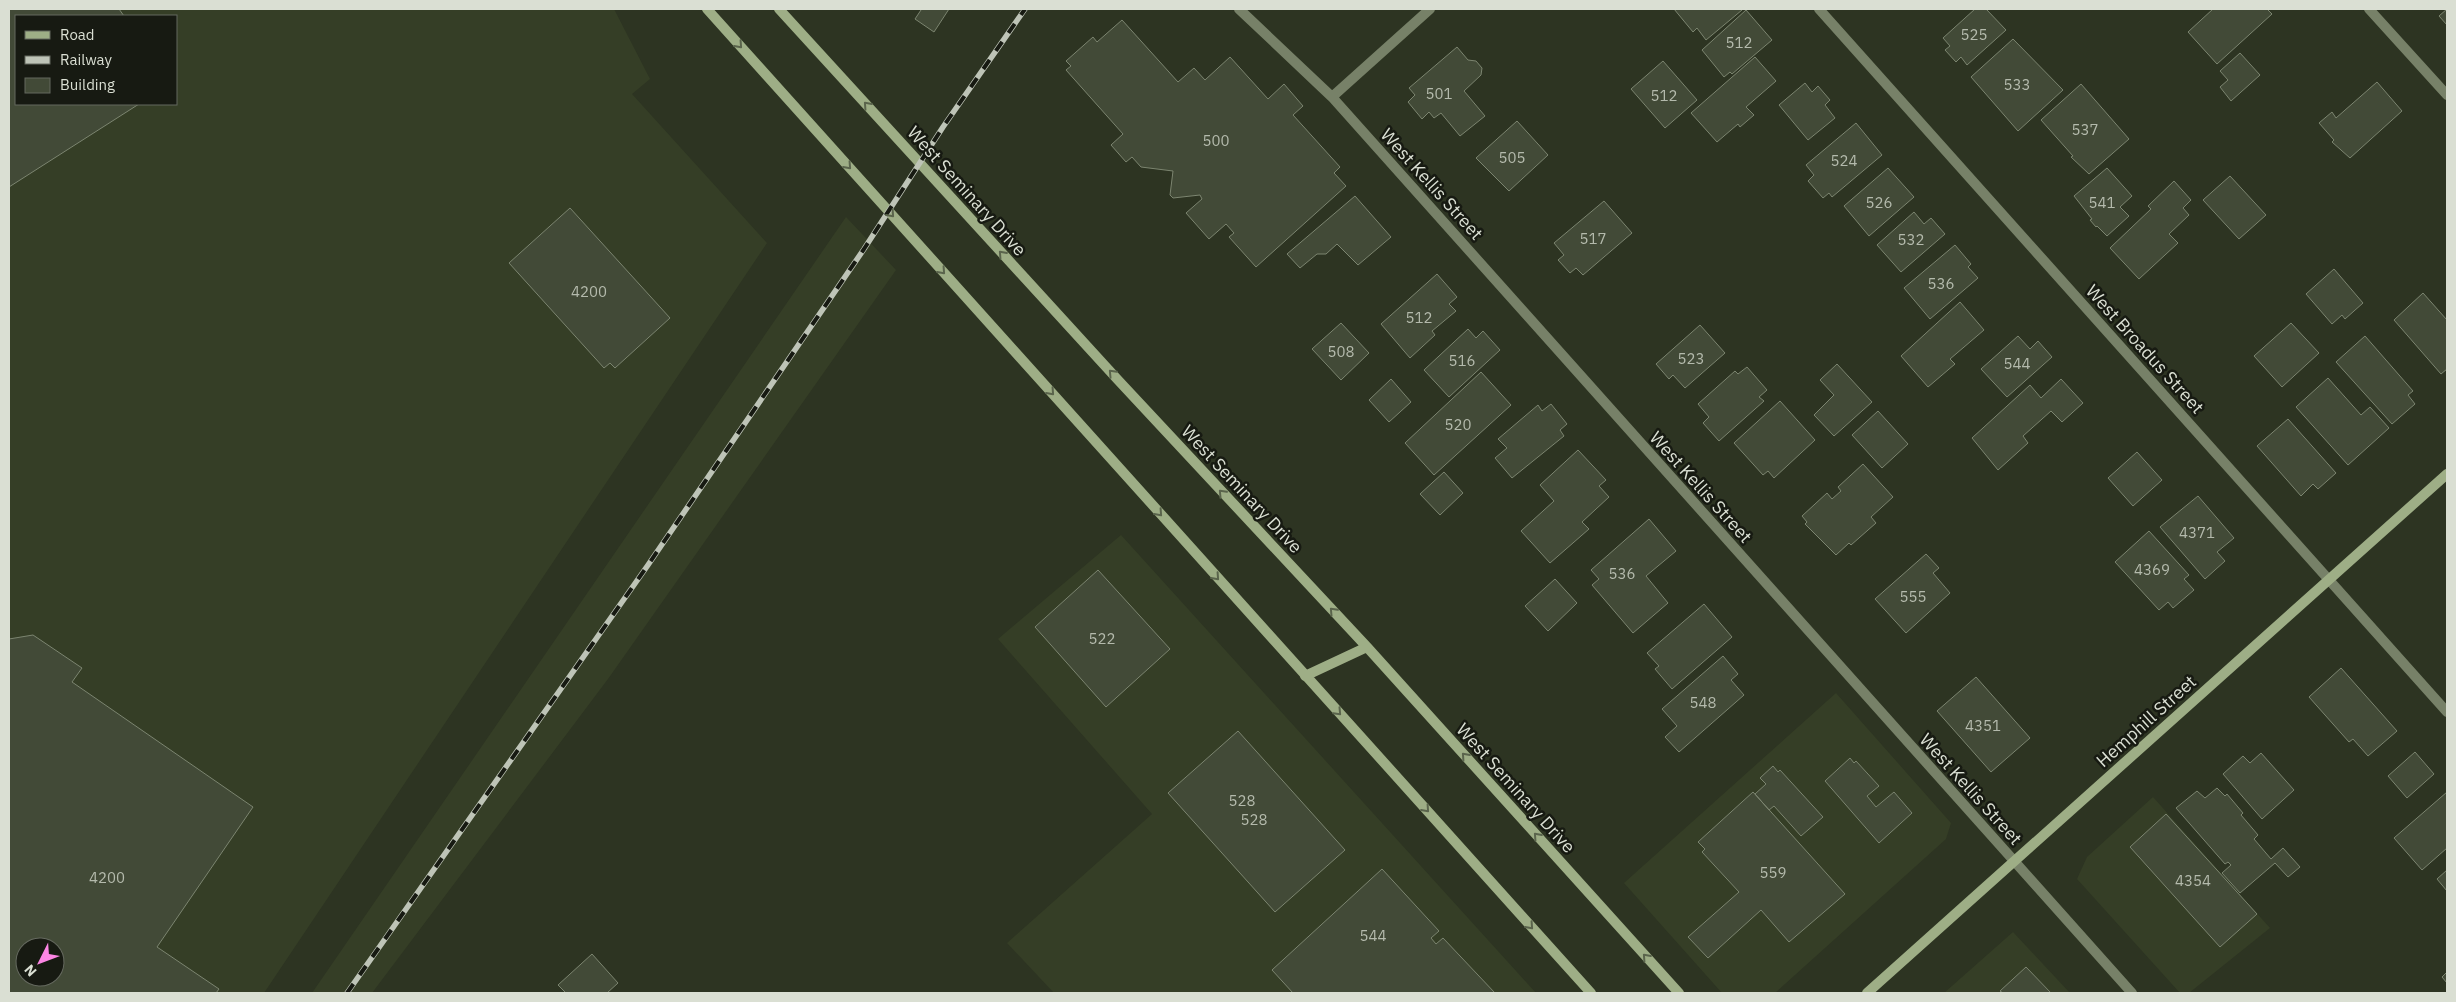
<svg xmlns="http://www.w3.org/2000/svg" width="2456" height="1002" viewBox="0 0 2456 1002" font-family="'IBM Plex Sans',sans-serif">
  <rect width="100%" height="100%" fill="#2d3422"/>
  <path fill="#353e26" fill-rule="evenodd" d="M 9,9 L 614,9 L 650,79 L 632,94 L 767,243 L 264,993 L 9,993 ZM 16,16 L 176,16 L 176,104 L 16,104 ZM 25,947 L 55,947 L 55,977 L 25,977 Z
    M 846,217 L 896,270 L 608,679 L 372,993 L 312,993 Z
    M 1121,535 L 1536,993 L 1054,993 L 1007,943 L 1152,814 L 998,639 Z
    M 1836,693 L 1951,823 L 1946,839 L 1775,993 L 1722,993 L 1624,883 Z
    M 2153,797 L 2270,928 L 2189,993 L 2180,993 L 2077,879 L 2087,857 Z
    M 2013,932 L 2070,993 L 1944,993 Z"/>
  <path fill="#424a37" stroke="#7c8570" fill-rule="evenodd" d="M 9,9 L 119,9 L 124,16 L 16,16 L 16,104 L 139,104 L 9,187 Z
    M 919,9 L 949,9 L 934,32 L 915,19 L 921,10 Z
    M 1674,9 L 1741,9 L 1742,10 L 1706,40 L 1697,28 L 1693,32 Z
    M 1975,9 L 1986,9 L 2006,30 L 1967,65 L 1961,57 L 1956,62 L 1945,50 L 1950,46 L 1943,38 Z
    M 2213,9 L 2267,9 L 2272,14 L 2217,64 L 2188,32 Z
    M 2447,9 L 2447,25 L 2439,16 Z
    M 1746,10 L 1772,40 L 1732,74 L 1730,72 L 1724,77 L 1702,50 Z
    M 1122,20 L 1178,82 L 1194,68 L 1205,80 L 1230,57 L 1268,99 L 1284,84 L 1303,106 L 1293,115 L 1340,167 L 1334,173 L 1346,186 L 1256,267 L 1229,237 L 1234,233 L 1226,224 L 1209,239 L 1186,213 L 1202,199 L 1200,195 L 1173,198 L 1170,195 L 1173,171 L 1141,167 L 1132,157 L 1126,162 L 1111,145 L 1123,134 L 1066,70 L 1071,66 L 1066,61 L 1093,37 L 1097,42 Z
    M 2013,39 L 2063,90 L 2018,131 L 1971,77 Z
    M 1457,47 L 1468,60 L 1476,61 L 1482,68 L 1481,75 L 1464,91 L 1485,116 L 1460,136 L 1441,113 L 1434,118 L 1429,112 L 1422,119 L 1408,102 L 1415,95 L 1409,88 Z
    M 2240,53 L 2260,75 L 2231,101 L 2220,87 L 2228,80 L 2220,71 Z
    M 1755,57 L 1776,81 L 1746,107 L 1754,115 L 1740,127 L 1738,124 L 1717,142 L 1691,113 Z
    M 1663,61 L 1697,100 L 1665,128 L 1631,89 Z
    M 2377,82 L 2402,111 L 2350,158 L 2332,142 L 2334,140 L 2319,123 L 2332,112 L 2336,118 Z
    M 1805,83 L 1812,92 L 1818,86 L 1830,100 L 1825,105 L 1835,118 L 1808,140 L 1779,105 Z
    M 2081,84 L 2129,139 L 2089,174 L 2071,157 L 2073,156 L 2041,120 Z
    M 1517,121 L 1548,155 L 1509,191 L 1476,158 Z
    M 1856,123 L 1882,155 L 1832,197 L 1829,193 L 1823,198 L 1808,181 L 1814,175 L 1806,165 Z
    M 1888,168 L 1914,197 L 1869,236 L 1844,206 Z
    M 2107,168 L 2132,196 L 2120,207 L 2129,216 L 2107,236 L 2097,226 L 2096,227 L 2090,220 L 2092,219 L 2074,196 Z
    M 2230,176 L 2266,215 L 2239,239 L 2203,200 Z
    M 2174,181 L 2191,200 L 2183,208 L 2189,215 L 2169,234 L 2178,243 L 2139,279 L 2110,248 L 2151,209 L 2148,206 Z
    M 1355,196 L 1391,237 L 1358,265 L 1337,244 L 1326,254 L 1317,254 L 1300,268 L 1287,254 Z
    M 1604,201 L 1632,233 L 1583,275 L 1576,268 L 1570,273 L 1558,260 L 1564,255 L 1554,243 Z
    M 570,208 L 670,318 L 615,368 L 610,363 L 604,368 L 509,263 Z
    M 1914,212 L 1924,224 L 1931,218 L 1945,234 L 1901,272 L 1877,245 Z
    M 1955,245 L 1971,264 L 1968,267 L 1978,278 L 1930,319 L 1904,288 Z
    M 2334,269 L 2363,303 L 2345,319 L 2342,315 L 2332,324 L 2306,294 Z
    M 1437,274 L 1457,297 L 1449,304 L 1456,311 L 1432,331 L 1435,335 L 1410,358 L 1381,324 Z
    M 2423,293 L 2447,320 L 2447,369 L 2441,374 L 2394,320 Z
    M 1960,302 L 1984,330 L 1950,359 L 1955,364 L 1928,387 L 1901,356 Z
    M 1341,323 L 1369,353 L 1341,380 L 1312,349 Z
    M 2291,323 L 2319,353 L 2282,387 L 2254,356 Z
    M 1700,325 L 1725,353 L 1685,388 L 1673,375 L 1669,379 L 1656,364 Z
    M 1468,329 L 1476,338 L 1483,331 L 1500,350 L 1449,397 L 1424,370 Z
    M 2018,336 L 2030,349 L 2038,341 L 2052,357 L 2007,397 L 1981,369 Z
    M 2365,336 L 2413,391 L 2408,395 L 2415,404 L 2392,424 L 2336,362 Z
    M 1837,364 L 1872,402 L 1834,436 L 1814,415 L 1834,395 L 1820,380 Z
    M 1747,367 L 1767,390 L 1759,397 L 1764,401 L 1719,441 L 1703,423 L 1709,417 L 1698,404 L 1735,371 L 1738,374 Z
    M 1481,372 L 1511,405 L 1434,475 L 1405,443 Z
    M 2328,378 L 2361,415 L 2370,407 L 2389,428 L 2348,465 L 2296,407 Z
    M 1391,379 L 1411,402 L 1389,422 L 1369,400 Z
    M 2061,379 L 2083,403 L 2062,422 L 2051,411 L 2023,436 L 2028,443 L 1998,470 L 1972,438 L 2030,385 L 2041,398 Z
    M 1780,401 L 1815,440 L 1774,478 L 1768,471 L 1763,475 L 1734,443 Z
    M 1551,404 L 1567,424 L 1560,430 L 1564,436 L 1512,478 L 1495,458 L 1507,448 L 1498,439 L 1538,405 L 1542,411 Z
    M 1878,411 L 1908,444 L 1882,468 L 1852,435 Z
    M 2288,419 L 2336,473 L 2318,489 L 2313,484 L 2301,496 L 2257,446 Z
    M 1578,450 L 1606,480 L 1599,486 L 1609,497 L 1582,522 L 1589,529 L 1550,563 L 1521,531 L 1554,501 L 1540,485 Z
    M 2137,452 L 2162,480 L 2133,506 L 2108,478 Z
    M 1863,464 L 1893,497 L 1871,517 L 1876,523 L 1851,545 L 1849,543 L 1836,555 L 1805,524 L 1807,522 L 1802,516 L 1827,493 L 1832,499 L 1841,491 L 1838,487 Z
    M 1444,472 L 1463,493 L 1440,515 L 1420,494 Z
    M 2198,496 L 2234,538 L 2217,552 L 2225,561 L 2205,579 L 2160,527 Z
    M 1649,519 L 1676,551 L 1646,576 L 1668,603 L 1633,633 L 1592,585 L 1599,579 L 1591,570 Z
    M 2149,531 L 2189,575 L 2184,579 L 2194,590 L 2173,608 L 2168,602 L 2159,610 L 2115,562 Z
    M 1926,554 L 1939,568 L 1933,573 L 1950,593 L 1906,633 L 1875,599 Z
    M 1098,570 L 1170,649 L 1106,707 L 1035,627 Z
    M 1555,579 L 1577,603 L 1548,631 L 1525,606 Z
    M 1704,604 L 1732,637 L 1672,689 L 1655,669 L 1659,666 L 1647,653 Z
    M 33,635 L 82,668 L 72,682 L 253,807 L 157,947 L 219,989 L 216,993 L 9,993 L 9,639 ZM 25,947 L 55,947 L 55,977 L 25,977 Z
    M 1723,656 L 1738,674 L 1731,680 L 1744,695 L 1679,752 L 1665,737 L 1677,726 L 1662,709 Z
    M 2341,668 L 2397,731 L 2368,756 L 2353,739 L 2349,742 L 2309,697 Z
    M 1976,677 L 2030,738 L 1991,772 L 1937,711 Z
    M 1238,731 L 1345,850 L 1275,912 L 1168,793 Z
    M 2415,752 L 2434,774 L 2407,798 L 2388,776 Z
    M 2261,753 L 2294,790 L 2262,819 L 2223,774 L 2243,756 L 2250,763 Z
    M 1850,758 L 1854,763 L 1856,761 L 1879,786 L 1867,796 L 1876,807 L 1894,792 L 1912,813 L 1879,843 L 1825,781 Z
    M 1773,766 L 1778,772 L 1780,770 L 1823,817 L 1801,836 L 1774,806 L 1769,810 L 1755,794 L 1766,784 L 1760,778 Z
    M 2217,788 L 2225,796 L 2227,794 L 2243,813 L 2241,815 L 2258,835 L 2254,839 L 2271,859 L 2283,848 L 2300,867 L 2288,877 L 2275,863 L 2240,893 L 2222,873 L 2231,865 L 2228,862 L 2225,864 L 2176,808 L 2197,791 L 2205,798 Z
    M 1753,792 L 1845,894 L 1789,942 L 1761,910 L 1708,958 L 1688,937 L 1739,892 L 1702,852 L 1705,849 L 1698,842 Z
    M 2447,792 L 2447,848 L 2422,870 L 2394,838 Z
    M 2166,814 L 2257,914 L 2220,947 L 2130,847 Z
    M 1382,869 L 1439,931 L 1431,938 L 1436,944 L 1443,938 L 1495,993 L 1293,993 L 1272,970 Z
    M 2447,870 L 2447,891 L 2437,879 Z
    M 592,954 L 618,983 L 607,993 L 566,993 L 558,985 Z
    M 2026,967 L 2051,993 L 2003,993 L 2000,991 Z
    M 2447,972 L 2447,983 L 2442,977 Z"/>
  <g fill="none" stroke-linecap="round" stroke-linejoin="round">
    <path stroke="#778168" stroke-width="10" d="M 1239,9 L 1332,97 L 2132,993
      M 1819,9 L 2447,712
      M 2369,9 L 2447,95
      M 1332,97 L 1430,9"/>
    <path stroke="#9eae86" stroke-width="10" d="M 707,9 L 1591,993
      M 779,9 L 1118,380 L 1367,647 L 1679,993
      M 1305,676 L 1367,647
      M 1867,993 L 2447,474"/>
    <g stroke="#bec4b7" stroke-width="5.5">
      <path id="rail" d="M 347,993 L 648,565 L 864,249 L 943,127 L 1025,9"/>
    </g>
    <use href="#rail" stroke="#171a12" stroke-width="4" stroke-dasharray="11" stroke-linecap="butt"/>
  </g>
  <defs><path id="oneway-chevron" d="M-2-3.5L2.5 0L-2 3.5" fill="none" stroke-width="1.6" stroke-linecap="round" stroke-linejoin="round" transform="scale(1.25)"/></defs>
  <g stroke="#5a644c">
    <use href="#oneway-chevron" transform="translate(739 45) rotate(48)"/>
    <use href="#oneway-chevron" transform="translate(867 105) rotate(-132)"/>
    <use href="#oneway-chevron" transform="translate(848 166) rotate(48)"/>
    <use href="#oneway-chevron" transform="translate(891 214) rotate(48)"/>
    <use href="#oneway-chevron" transform="translate(1002 254) rotate(-132)"/>
    <use href="#oneway-chevron" transform="translate(942 271) rotate(48)"/>
    <use href="#oneway-chevron" transform="translate(1112 373) rotate(-133)"/>
    <use href="#oneway-chevron" transform="translate(1051 392) rotate(48)"/>
    <use href="#oneway-chevron" transform="translate(1222 493) rotate(-133)"/>
    <use href="#oneway-chevron" transform="translate(1159 513) rotate(48)"/>
    <use href="#oneway-chevron" transform="translate(1216 577) rotate(48)"/>
    <use href="#oneway-chevron" transform="translate(1333 611) rotate(-133)"/>
    <use href="#oneway-chevron" transform="translate(1338 712) rotate(47)"/>
    <use href="#oneway-chevron" transform="translate(1465 756) rotate(-132)"/>
    <use href="#oneway-chevron" transform="translate(1426 809) rotate(48)"/>
    <use href="#oneway-chevron" transform="translate(1537 836) rotate(-132)"/>
    <use href="#oneway-chevron" transform="translate(1530 926) rotate(48)"/>
    <use href="#oneway-chevron" transform="translate(1646 957) rotate(-132)"/>
  </g>
  <g text-anchor="middle" dominant-baseline="central" stroke-width="5" stroke-linejoin="round" paint-order="stroke">
    <g font-size="15" fill="#b4baac">
      <text x="1974" y="34">525</text>
      <text x="1739" y="42">512</text>
      <text x="2017" y="84">533</text>
      <text x="1439" y="93">501</text>
      <text x="1664" y="95">512</text>
      <text x="2085" y="129">537</text>
      <text x="1216" y="140">500</text>
      <text x="1512" y="157">505</text>
      <text x="1844" y="160">524</text>
      <text x="1879" y="202">526</text>
      <text x="2102" y="202">541</text>
      <text x="1593" y="238">517</text>
      <text x="1911" y="239">532</text>
      <text x="1941" y="283">536</text>
      <text x="589" y="291">4200</text>
      <text x="1419" y="317">512</text>
      <text x="1341" y="351">508</text>
      <text x="1691" y="358">523</text>
      <text x="1462" y="360">516</text>
      <text x="2017" y="363">544</text>
      <text x="1458" y="424">520</text>
      <text x="2197" y="532">4371</text>
      <text x="2152" y="569">4369</text>
      <text x="1622" y="573">536</text>
      <text x="1913" y="596">555</text>
      <text x="1102" y="638">522</text>
      <text x="1703" y="702">548</text>
      <text x="1983" y="725">4351</text>
      <text x="1242" y="800">528</text>
      <text x="1254" y="819">528</text>
      <text x="1773" y="872">559</text>
      <text x="107" y="877">4200</text>
      <text x="2193" y="880">4354</text>
      <text x="1373" y="935">544</text>
    </g>
    <g font-size="18" fill="#dadfd3" stroke="#171a12">
      <text transform="translate(1432 184) rotate(48)">West Kellis Street</text>
      <text transform="translate(967 191) rotate(48)">West Seminary Drive</text>
      <text transform="translate(2145 349) rotate(48)">West Broadus Street</text>
      <text transform="translate(1701 487) rotate(48)">West Kellis Street</text>
      <text transform="translate(1242 489) rotate(47)">West Seminary Drive</text>
      <text transform="translate(2146 721) rotate(-42)">Hemphill Street</text>
      <text transform="translate(1516 788) rotate(48)">West Seminary Drive</text>
      <text transform="translate(1971 789) rotate(48)">West Kellis Street</text>
    </g>
  </g>
  <rect width="2456" height="1002" fill="none" stroke="#dadfd3" stroke-width="20"/>
  <rect x="15" y="15" width="162" height="90" fill="#171a12" stroke="#65695f"/>
  <rect x="25" y="31" width="25" height="8" fill="#9eae86" stroke="#65695f"/>
  <text x="60" y="40" font-size="15" fill="#dadfd3">Road</text>
  <rect x="25" y="56" width="25" height="8" fill="#bec4b7" stroke="#65695f"/>
  <text x="60" y="65" font-size="15" fill="#dadfd3">Railway</text>
  <rect x="25" y="78" width="25" height="15" fill="#424a37" stroke="#65695f"/>
  <text x="60" y="90" font-size="15" fill="#dadfd3">Building</text>
  <g transform="translate(40 962) rotate(228)"><circle r="24" fill="#171a12" stroke="#65695f"/>
  <path d="M0-4L9 19L0 12L-9 19Z" fill="#fc86e4"/>
  <text y="-8" font-size="14" font-weight="bold" text-anchor="middle" fill="#dadfd3">N</text>
  </g>
</svg>
